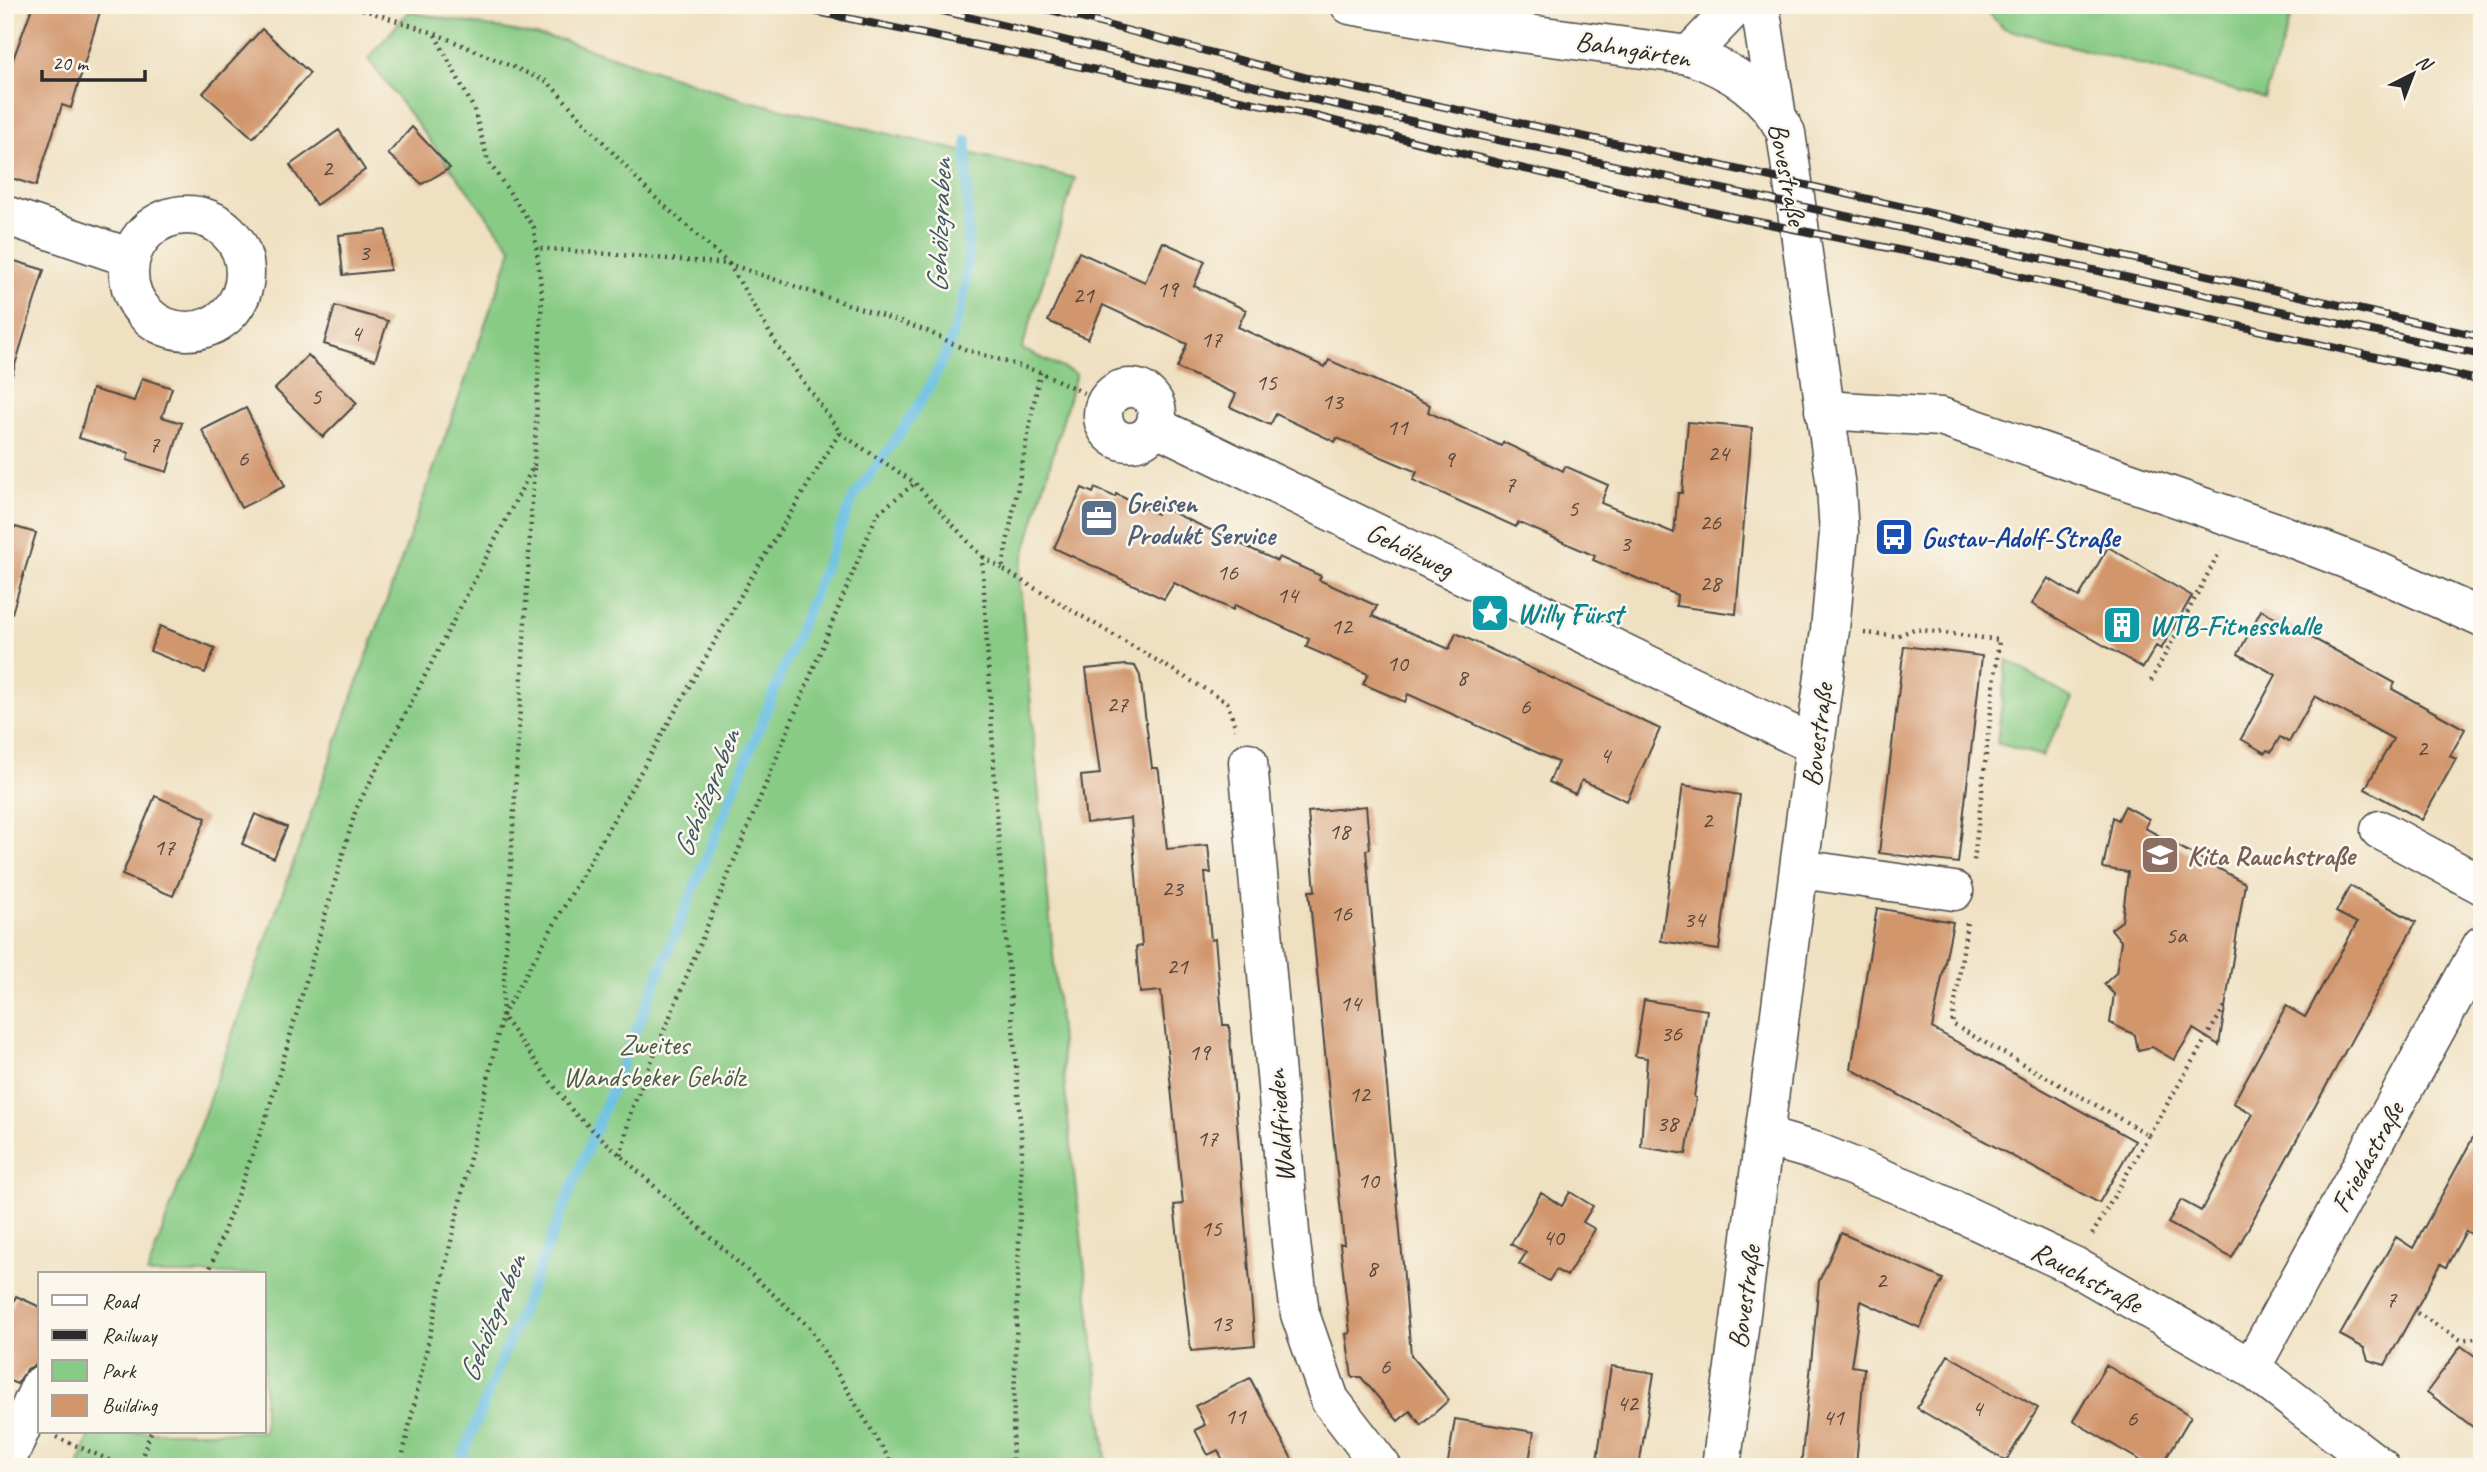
<svg xmlns="http://www.w3.org/2000/svg" width="2487" height="1472" viewBox="0 0 2487 1472" font-family="Caveat,sans-serif">
  <rect width="100%" height="100%" fill="#fbf7ec"/>
  <filter id="ink" filterUnits="userSpaceOnUse"><feTurbulence type="fractalNoise" baseFrequency=".0143" numOctaves="2"/><feDisplacementMap in="SourceGraphic" scale="14" xChannelSelector="R" yChannelSelector="G"/><feConvolveMatrix kernelMatrix="1 2 1 2 8 2 1 2 1" color-interpolation-filters="sRGB"/></filter>
  <filter id="wash" filterUnits="userSpaceOnUse"><feTurbulence type="fractalNoise" baseFrequency=".00686" numOctaves="4" result="noise"/><feDisplacementMap in="SourceGraphic" scale="28" xChannelSelector="R" yChannelSelector="G"/><feGaussianBlur stdDeviation="1.57" result="paint"/><feColorMatrix in="noise" values="0 0 0 0 0 0 0 0 0 0 0 0 0 0 0 0 0 1.4 0 .05"/><feComposite in="paint" operator="in"/></filter>
  <g filter="url(#wash)">
    <rect width="100%" height="100%" fill="#efe0c1"/>
    <path fill="#87cb84" stroke="#597b58" stroke-width="2" d="M 1980,5 L 2295,5 L 2264,98 L 2003,28 Z
      M 408,12 L 563,40 L 741,99 L 1075,178 L 1022,349 L 1076,374 L 1019,573 L 1067,1110 L 1107,1467 L 78,1467 L 91,1432 L 264,1432 L 264,1274 L 147,1274 L 512,249 L 368,59 Z
      M 2007,660 L 2073,699 L 2042,756 L 1997,743 Z"/>
    <g fill="none" stroke-linecap="round" stroke-linejoin="round">
      <path stroke="#66bee3" stroke-width="10" d="M 458,1467 L 853,498 C 901,433 953,368 965,286 C 971,242 966,185 967,140"/>
    </g>
    <g id="blocks">
      <path fill="#d2966d" d="M 33,5 L 102,5 L 71,108 L 62,105 L 36,186 L 5,176 L 5,81 Z
        M 262,29 L 310,73 L 253,138 L 203,93 Z
        M 412,127 L 450,168 L 422,184 L 388,154 Z
        M 339,130 L 365,170 L 316,205 L 290,165 Z
        M 386,230 L 390,270 L 343,275 L 339,235 Z
        M 1163,242 L 1205,261 L 1194,286 L 1246,310 L 1238,327 L 1325,367 L 1329,360 L 1430,405 L 1428,412 L 1501,446 L 1503,442 L 1563,471 L 1565,466 L 1608,485 L 1601,503 L 1674,533 L 1678,493 L 1682,493 L 1688,422 L 1752,428 L 1736,614 L 1676,606 L 1677,595 L 1593,560 L 1595,556 L 1518,522 L 1516,527 L 1413,480 L 1417,472 L 1337,438 L 1335,442 L 1276,414 L 1270,425 L 1230,407 L 1236,394 L 1177,368 L 1187,344 L 1103,305 L 1088,339 L 1048,321 L 1079,252 L 1145,282 Z
        M 5,258 L 44,270 L 12,375 L 5,374 Z
        M 335,306 L 388,321 L 375,360 L 324,344 Z
        M 308,355 L 357,403 L 323,437 L 275,389 Z
        M 142,378 L 172,388 L 162,417 L 182,423 L 167,472 L 127,460 L 129,453 L 79,438 L 92,389 L 134,401 Z
        M 246,408 L 285,486 L 241,508 L 202,430 Z
        M 1082,488 L 1093,493 L 1095,488 L 1115,497 L 1116,494 L 1157,514 L 1161,507 L 1277,561 L 1279,557 L 1321,576 L 1319,580 L 1377,606 L 1372,616 L 1449,649 L 1456,633 L 1660,729 L 1627,801 L 1582,780 L 1575,794 L 1549,782 L 1558,762 L 1408,694 L 1405,702 L 1363,684 L 1368,674 L 1306,647 L 1309,639 L 1235,605 L 1233,610 L 1174,583 L 1164,599 L 1054,548 Z
        M 5,524 L 36,533 L 12,613 L 5,612 Z
        M 2108,547 L 2192,596 L 2161,649 L 2156,646 L 2143,668 L 2032,604 L 2048,578 L 2079,597 Z
        M 2261,610 L 2395,683 L 2392,689 L 2465,729 L 2450,756 L 2456,759 L 2422,820 L 2365,789 L 2393,739 L 2315,696 L 2289,742 L 2280,737 L 2271,752 L 2267,750 L 2265,753 L 2241,739 L 2276,675 L 2238,654 Z
        M 160,626 L 215,648 L 205,673 L 150,651 Z
        M 1904,646 L 1982,656 L 1958,863 L 1879,853 Z
        M 1126,665 L 1135,666 L 1140,676 L 1152,768 L 1158,768 L 1159,772 L 1167,849 L 1208,845 L 1211,873 L 1205,873 L 1211,940 L 1215,939 L 1223,1025 L 1229,1025 L 1255,1345 L 1191,1351 L 1174,1205 L 1183,1204 L 1161,991 L 1140,993 L 1136,947 L 1142,946 L 1131,818 L 1086,823 L 1081,776 L 1100,774 L 1086,669 Z
        M 1683,785 L 1740,795 L 1719,950 L 1661,941 Z
        M 155,796 L 206,818 L 173,896 L 122,875 Z
        M 1366,806 L 1370,849 L 1366,850 L 1411,1355 L 1449,1400 L 1421,1425 L 1410,1411 L 1398,1421 L 1361,1377 L 1352,1377 L 1346,1334 L 1350,1333 L 1340,1244 L 1344,1244 L 1309,891 L 1315,891 L 1308,812 Z
        M 2125,806 L 2149,819 L 2145,828 L 2245,883 L 2219,1045 L 2193,1029 L 2174,1060 L 2152,1047 L 2138,1050 L 2135,1035 L 2110,1023 L 2114,994 L 2104,984 L 2116,973 L 2121,941 L 2111,929 L 2122,921 L 2128,872 L 2103,868 L 2113,817 L 2118,820 Z
        M 255,814 L 287,827 L 274,858 L 242,844 Z
        M 2350,886 L 2416,922 L 2232,1258 L 2168,1223 L 2181,1200 L 2201,1211 L 2253,1114 L 2233,1103 L 2286,1006 L 2305,1017 L 2357,923 L 2336,912 Z
        M 1877,908 L 1953,922 L 1932,1028 L 2135,1141 L 2099,1203 L 1851,1069 Z
        M 1644,1000 L 1707,1010 L 1694,1097 L 1696,1098 L 1686,1154 L 1641,1147 L 1647,1058 L 1635,1056 Z
        M 2482,1121 L 2482,1240 L 2466,1231 L 2446,1267 L 2441,1264 L 2385,1365 L 2368,1360 L 2364,1348 L 2340,1335 L 2396,1237 L 2413,1248 Z
        M 1570,1192 L 1593,1206 L 1583,1222 L 1595,1229 L 1567,1276 L 1556,1270 L 1549,1281 L 1519,1264 L 1526,1253 L 1511,1244 L 1541,1193 L 1562,1206 Z
        M 1841,1233 L 1943,1279 L 1920,1328 L 1861,1301 L 1851,1366 L 1864,1368 L 1856,1467 L 1801,1467 L 1819,1281 Z
        M 16,1296 L 40,1307 L 40,1356 L 36,1365 L 27,1369 L 17,1384 L 5,1379 L 5,1321 Z
        M 2461,1346 L 2482,1361 L 2482,1434 L 2427,1392 Z
        M 1948,1355 L 2038,1408 L 2006,1461 L 1917,1408 Z
        M 2106,1365 L 2191,1416 L 2161,1467 L 2151,1467 L 2073,1421 Z
        M 1611,1366 L 1654,1373 L 1639,1467 L 1596,1467 Z
        M 1250,1378 L 1296,1467 L 1226,1467 L 1218,1450 L 1208,1455 L 1195,1430 L 1205,1425 L 1195,1406 Z
        M 1455,1419 L 1534,1432 L 1528,1467 L 1459,1467 L 1459,1464 L 1448,1462 Z"/>
    </g>
  </g>
  <g filter="url(#ink)">
    <use href="#blocks" fill-opacity="0" stroke="#484642" stroke-width="2"/>
    <g fill="none" stroke-linecap="round" stroke-linejoin="round">
      <g stroke="#484642" stroke-width="41">
        <path id="minor" d="M 1760,5 L 1776,111
          M 1689,55 L 1737,5
          M 5,215 L 131,258
          M129 273a58 58 0 1 1 116 0a58 58 0 1 1-116 0Z
          M1103 415a27 27 0 1 1 54 0a27 27 0 1 1-54 0Z
          M 1824,410 L 1941,417 L 2273,531 L 2377,571 L 2482,618
          M 1155,426 L 1816,746
          M 1248,762 L 1291,1243 L 1300,1314 L 1330,1400 L 1382,1467
          M 2380,830 L 2482,885
          M 1800,869 L 1954,891
          M 1766,1137 L 1814,1151 L 1911,1190 L 2074,1266 L 2251,1368 L 2380,1467
          M 2251,1368 L 2482,945
          M 5,1464 L 40,1386"/>
      </g>
      <g stroke="#484642" stroke-width="41">
        <path id="major" d="M 1350,5 L 1490,29 L 1689,55 C 1731,70 1766,91 1786,133 L 1836,487 L 1839,533 L 1830,630 L 1721,1467"/>
      </g>
      <path stroke="#484642" stroke-width="4.5" stroke-dasharray="2 5" stroke-linecap="butt" d="M 349,5 L 434,33 L 548,82 L 648,191 L 729,264 L 927,331 L 964,349 L 1040,372 L 1105,403
        M 1040,372 L 1002,569 L 1227,702 L 1236,729
        M 840,433 L 915,483 L 982,557 L 997,819 L 1022,1146 L 1012,1467
        M 534,468 L 502,1016 L 574,1113 L 809,1327 L 894,1467
        M 983,557 L 1002,569
        M 1864,633 L 1897,636 L 1914,629 L 1999,640 L 1974,861
        M 2151,681 L 2220,551
        M 1967,923 L 1952,1024 L 2149,1135 L 2092,1235
        M 2149,1135 L 2225,1006
        M 621,1155 L 631,1111 L 877,514 L 915,483
        M 208,1274 L 268,1112 L 356,809 L 534,465 L 542,294 L 534,228 L 488,161 L 474,109 L 434,33
        M 2417,1313 L 2461,1340 L 2482,1337
        M 56,1437 L 126,1467
        M 138,1467 L 151,1432
        M 400,1467 L 502,1016 L 748,583 L 840,432 L 777,345 L 729,264 L 537,248"/>
      <use href="#minor" stroke="#fff" stroke-width="38"/>
      <use href="#major" stroke="#fff" stroke-width="38"/>
      <g stroke="#2b2b2b" stroke-width="8">
        <path id="rail" d="M 784,5 L 1307,114 L 1499,163 L 1728,216 L 1939,258 L 2482,381
          M 918,5 L 1306,98 L 2482,355
          M 1031,5 L 1308,78 L 1713,164 L 2482,337"/>
      </g>
      <use href="#rail" stroke="#fbf7ec" stroke-width="5" stroke-dasharray="16" stroke-linecap="butt"/>
    </g>
  </g>
  <defs>
    <g id="office-square" transform="scale(2.0125)"><rect x="-9" y="-9" width="18" height="18" rx="4" fill="#5c6f8a" stroke="#fbf7ec"/><path d="M-6-3h4V-5.5h4V-3h4V5H-6ZM-1-4.5V-3h2v-1.5ZM-6 0V1H6V0Z" fill="#fff"/></g>
    <g id="bus-square" transform="scale(2.0125)"><rect x="-9" y="-9" width="18" height="18" rx="4" fill="#1a4fb4" stroke="#fbf7ec"/><path d="M-5-6H5V4H4V6H2V4H-2V6H-4V4H-5ZM-3.5-4V0h7V-4ZM-3.5 1.2v1.5H-2V1.2ZM2 1.2v1.5H3.5V1.2Z" fill="#fff"/></g>
    <g id="sight-square" transform="scale(2.0125)"><rect x="-9" y="-9" width="18" height="18" rx="4" fill="#0f9aa8" stroke="#fbf7ec"/><path d="M0-6L1.8-2.2L6-1.7L2.9 1.2L3.7 5.4L0 3.3L-3.7 5.4L-2.9 1.2L-6-1.7L-1.8-2.2Z" fill="#fff"/></g>
    <g id="building-square" transform="scale(2.0125)"><rect x="-9" y="-9" width="18" height="18" rx="4" fill="#0f9aa8" stroke="#fbf7ec"/><path d="M-4-6H4V6H1V3H-1V6H-4ZM-2.5-4.3h1.7v1.8h-1.7ZM.8-4.3h1.7v1.8H.8ZM-2.5-1h1.7V.8h-1.7ZM.8-1h1.7V.8H.8Z" fill="#fff"/></g>
    <g id="school-square" transform="scale(2.0125)"><rect x="-9" y="-9" width="18" height="18" rx="4" fill="#8d6e63" stroke="#fbf7ec"/><path d="M0-5L7-2L0 1L-7-2ZM-4 1L0 2.5L4 1V4Q0 6-4 4Z" fill="#fff"/></g>
  </defs>
  <g fill-rule="evenodd">
    <use href="#office-square" x="1099" y="518"/>
    <use href="#bus-square" x="1894" y="537"/>
    <use href="#sight-square" x="1490" y="613"/>
    <use href="#building-square" x="2122" y="625"/>
    <use href="#school-square" x="2160" y="855"/>
  </g>
  <g text-anchor="middle" dominant-baseline="central" stroke-width="5" stroke-linejoin="round" paint-order="stroke">
    <g font-size="24" fill="#55463c">
      <text x="327" y="168">2</text>
      <text x="364" y="252">3</text>
      <text x="1167" y="289">19</text>
      <text x="1083" y="295">21</text>
      <text x="356" y="333">4</text>
      <text x="1211" y="339">17</text>
      <text x="1266" y="382">15</text>
      <text x="316" y="396">5</text>
      <text x="1332" y="401">13</text>
      <text x="1397" y="427">11</text>
      <text x="154" y="444">7</text>
      <text x="1718" y="453">24</text>
      <text x="243" y="458">6</text>
      <text x="1449" y="459">9</text>
      <text x="1510" y="484">7</text>
      <text x="1573" y="508">5</text>
      <text x="1710" y="522">26</text>
      <text x="1625" y="543">3</text>
      <text x="1227" y="572">16</text>
      <text x="1710" y="583">28</text>
      <text x="1287" y="595">14</text>
      <text x="1341" y="626">12</text>
      <text x="1397" y="663">10</text>
      <text x="1462" y="677">8</text>
      <text x="1117" y="704">27</text>
      <text x="1525" y="706">6</text>
      <text x="2422" y="748">2</text>
      <text x="1605" y="755">4</text>
      <text x="1707" y="820">2</text>
      <text x="1339" y="831">18</text>
      <text x="164" y="847">17</text>
      <text x="1172" y="888">23</text>
      <text x="1341" y="913">16</text>
      <text x="1694" y="919">34</text>
      <text x="2176" y="935">5a</text>
      <text x="1177" y="966">21</text>
      <text x="1350" y="1003">14</text>
      <text x="1671" y="1033">36</text>
      <text x="1199" y="1052">19</text>
      <text x="1359" y="1094">12</text>
      <text x="1667" y="1123">38</text>
      <text x="1207" y="1138">17</text>
      <text x="1368" y="1180">10</text>
      <text x="1211" y="1228">15</text>
      <text x="1553" y="1237">40</text>
      <text x="1372" y="1268">8</text>
      <text x="1881" y="1280">2</text>
      <text x="2391" y="1299">7</text>
      <text x="1221" y="1323">13</text>
      <text x="1385" y="1366">6</text>
      <text x="1627" y="1403">42</text>
      <text x="1977" y="1408">4</text>
      <text x="1235" y="1416">11</text>
      <text x="1833" y="1417">41</text>
      <text x="2132" y="1418">6</text>
    </g>
    <g font-size="28" fill="#2b2b2b" stroke="#fbf7ec">
      <text transform="translate(1633 49) rotate(9)">Bahngärten</text>
      <text transform="translate(1788 174) rotate(79)">Bovestraße</text>
      <text transform="translate(1410 550) rotate(26)">Gehölzweg</text>
      <text transform="translate(1817 735) rotate(-83)">Bovestraße</text>
      <text transform="translate(1280 1126) rotate(-95)">Waldfrieden</text>
      <text transform="translate(2367 1157) rotate(-61)">Friedastraße</text>
      <text transform="translate(2087 1277) rotate(28)">Rauchstraße</text>
      <text transform="translate(1744 1297) rotate(-82)">Bovestraße</text>
    </g>
    <g font-size="28" font-weight="bold" fill="#4e5e75" stroke="#fbf7ec" text-anchor="start">
      <text x="1126" y="502">Greisen<tspan x="1126" dy="32">Produkt Service</tspan></text>
    </g>
    <g font-size="28" font-weight="bold" fill="#164399" stroke="#fbf7ec" text-anchor="start">
      <text x="1921" y="537">Gustav-Adolf-Straße</text>
    </g>
    <g font-size="28" font-weight="bold" fill="#0d838f" stroke="#fbf7ec" text-anchor="start">
      <text x="1517" y="613">Willy Fürst</text>
      <text x="2149" y="625">WTB-Fitnesshalle</text>
    </g>
    <g font-size="28" font-weight="bold" fill="#785e54" stroke="#fbf7ec" text-anchor="start">
      <text x="2187" y="855">Kita Rauchstraße</text>
    </g>
    <g font-size="28" fill="#475b46" stroke="#fbf7ec">
      <text x="654" y="1044">Zweites<tspan x="654" dy="32">Wandsbeker Gehölz</tspan></text>
    </g>
    <g font-size="30" font-style="italic" fill="#3d5762" stroke="#fbf7ec">
      <text transform="translate(939 226) rotate(-88)">Gehölzgraben</text>
      <text transform="translate(706 793) rotate(-68)">Gehölzgraben</text>
      <text transform="translate(492 1318) rotate(-68)">Gehölzgraben</text>
    </g>
  </g>
  <rect width="2487" height="1472" fill="none" stroke="#fbf7ec" stroke-width="28"/>
  <rect x="38" y="1272" width="228" height="161" fill="#fbf7ec" stroke="#a8a59f" stroke-width="2"/>
  <rect x="52" y="1295" width="35" height="10" fill="#ffffff" stroke="#a8a59f" stroke-width="2"/>
  <text x="102" y="1308" font-size="21" fill="#2b2b2b">Road</text>
  <rect x="52" y="1330" width="35" height="10" fill="#2b2b2b" stroke="#a8a59f" stroke-width="2"/>
  <text x="102" y="1342" font-size="21" fill="#2b2b2b">Railway</text>
  <rect x="52" y="1360" width="35" height="21" fill="#87cb84" stroke="#a8a59f" stroke-width="2"/>
  <text x="102" y="1378" font-size="21" fill="#2b2b2b">Park</text>
  <rect x="52" y="1395" width="35" height="21" fill="#d2966d" stroke="#a8a59f" stroke-width="2"/>
  <text x="102" y="1412" font-size="21" fill="#2b2b2b">Building</text>
  <g transform="translate(2413 74) rotate(42)" stroke="#fbf7ec" stroke-width="5" paint-order="stroke">
  <path d="M0-5L12 26L0 18L-12 26Z" fill="#2b2b2b"/>
  <text y="-10" font-size="19" font-weight="bold" text-anchor="middle" fill="#2b2b2b">N</text>
  </g>
  <path d="M42 70v10h103v-10" fill="none" stroke="#2b2b2b" stroke-width="3.5"/>
  <text x="52" y="70" font-size="21" fill="#2b2b2b" stroke="#fbf7ec" stroke-width="5" paint-order="stroke">20 m</text>
</svg>
